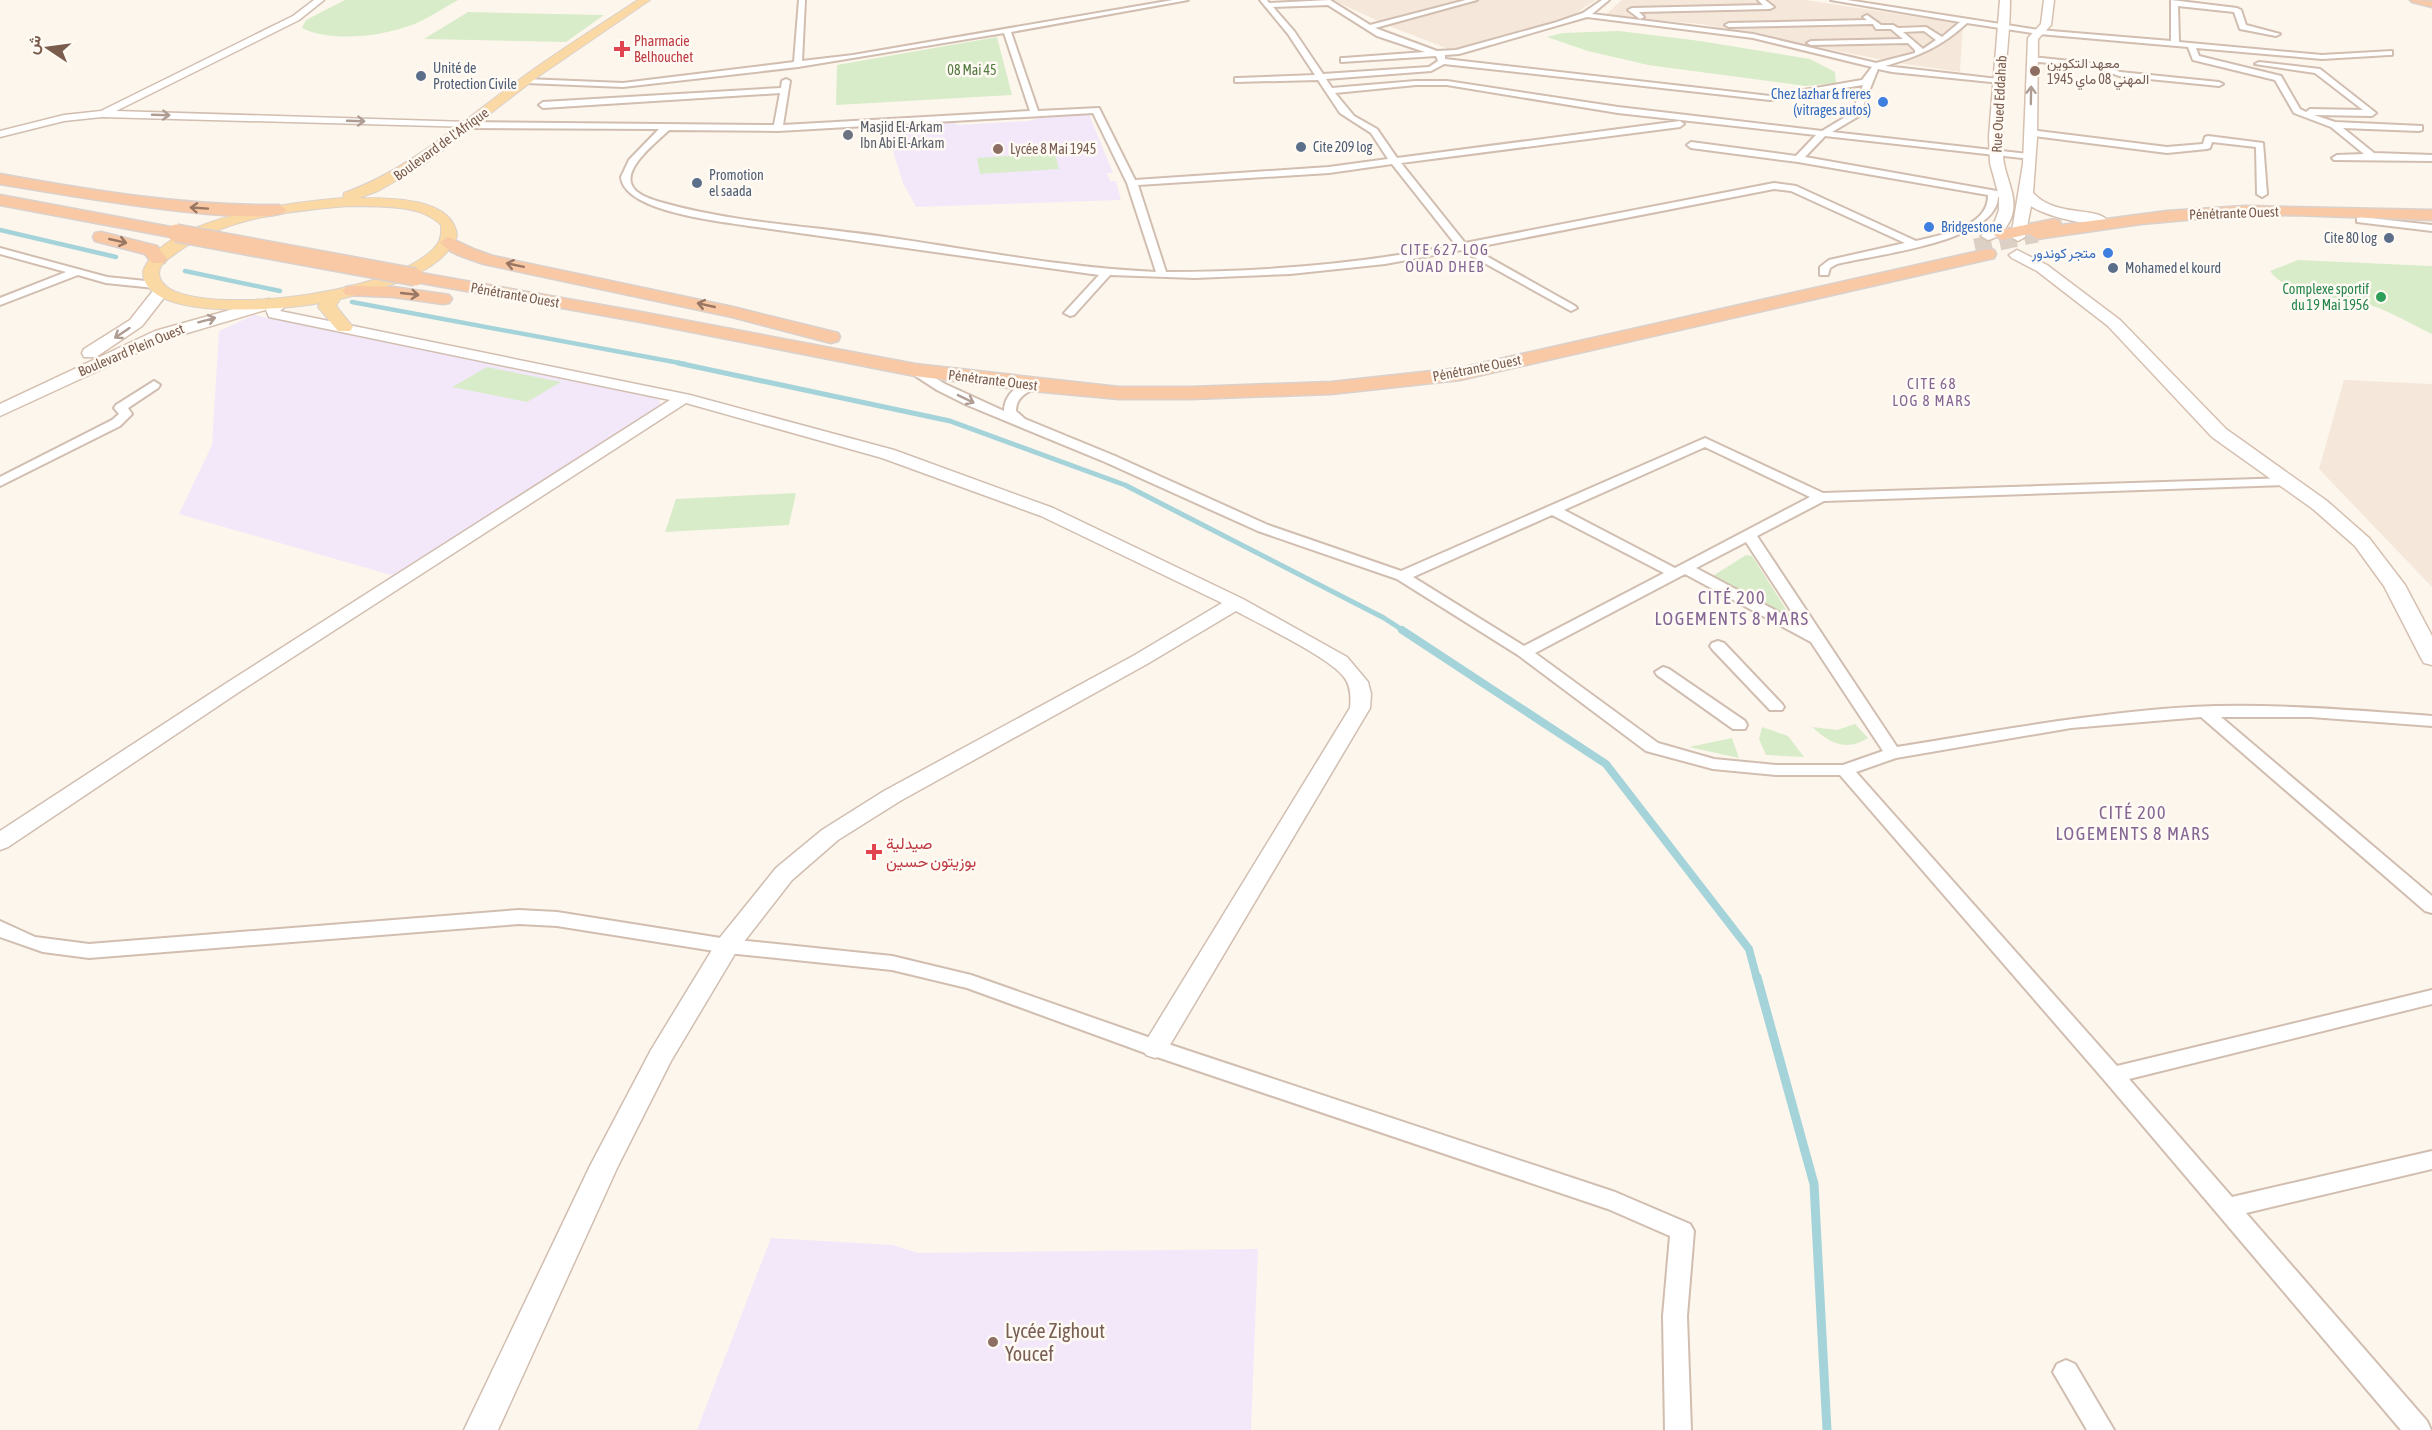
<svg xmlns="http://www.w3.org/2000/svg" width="2432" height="1430" viewBox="0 0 2432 1430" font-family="'Asap Condensed',Vazirmatn,sans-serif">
  <rect width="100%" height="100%" fill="#fdf6ec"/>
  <path fill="#f5e8da" d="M 1333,0 L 1596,0 L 1571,16 L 1451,50 L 1389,26 Z
    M 1622,0 L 1806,0 L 1963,24 L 1960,72 L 1899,63 L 1701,24 L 1604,16 Z
    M 2344,380 L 2432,384 L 2432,587 L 2319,469 Z"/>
  <path fill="#f3e8fa" d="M 1074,114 L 1089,114 L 1113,173 L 1107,173 L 1110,181 L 1116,181 L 1121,200 L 916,207 L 903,183 L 885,125 L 955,121 L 957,125 L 1028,121 L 1049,116 Z
    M 254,315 L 659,399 L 661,406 L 398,577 L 179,514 L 212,445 L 219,331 Z
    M 771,1238 L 893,1245 L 918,1253 L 1258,1249 L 1251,1430 L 697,1430 Z"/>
  <path fill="#d8ecc9" d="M 345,0 L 458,0 C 443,8 428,19 412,25 C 382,36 332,43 302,28 L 306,20 Z
    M 468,12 L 604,15 L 566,42 L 424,39 Z
    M 1619,31 L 1700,41 L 1810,59 L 1835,72 L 1836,83 L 1806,86 L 1648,65 L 1588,51 L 1547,37 L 1562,33 Z
    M 997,37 L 1012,95 L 836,105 L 837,65 Z
    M 1055,153 L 1059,169 L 980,174 L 977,158 Z
    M 2298,260 L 2432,266 L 2432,334 C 2413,325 2393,313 2373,306 C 2342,295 2290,299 2270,271 Z
    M 487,367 L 561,382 L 527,402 L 452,387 Z
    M 796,493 L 789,525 L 665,532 L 676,499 Z
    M 1746,555 L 1752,556 L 1791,617 L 1711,577 Z
    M 1855,724 L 1868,738 C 1845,752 1830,743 1812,727 L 1837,730 Z
    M 1762,727 L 1788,736 L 1804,757 L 1766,755 L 1759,739 Z
    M 1732,738 L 1739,758 L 1689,747 Z"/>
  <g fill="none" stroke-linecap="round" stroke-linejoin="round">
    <path stroke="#a5d3da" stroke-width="4.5" d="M 0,230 L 116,257
      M 185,271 L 280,291
      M 352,302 L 685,364"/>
    <path stroke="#a5d3da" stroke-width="5" d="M 678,363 L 950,421 L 1125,485 L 1384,618 L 1404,631"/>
    <path stroke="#a5d3da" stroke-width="8" d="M 1402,630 L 1606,764 L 1749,949 L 1757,979"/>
    <path stroke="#a5d3da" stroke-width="9" d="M 1757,977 L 1814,1184 L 1827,1430"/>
    <path stroke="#dcd0c4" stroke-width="17" stroke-dasharray="17 8" stroke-linecap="butt" d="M 1975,247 L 2037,234"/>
    <g stroke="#d1beb0" stroke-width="4">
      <path id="minor" d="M 799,0 L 805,0 L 802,61 L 853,55 L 1173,0 L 1188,0 L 1011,32 L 1038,111 L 1099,108 L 1135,180 L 1329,167 L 1388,159 L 1371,133 L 1340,113 L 1318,80 L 1235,82 L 1235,78 L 1238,78 L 1315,75 L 1288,34 L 1260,0 L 1267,0 L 1269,3 L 1330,0 L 1370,25 L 1466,0 L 1477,0 L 1375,28 L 1437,51 L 1456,50 L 1557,22 L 1583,13 L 1602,0 L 1609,0 L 1592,14 L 1753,34 L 1876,63 L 1915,53 L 1915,50 L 1908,43 L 1811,45 L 1807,43 L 1811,41 L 1903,39 L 1891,29 L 1876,29 L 1873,24 L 1729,27 L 1725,25 L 1729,23 L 1867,20 L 1863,17 L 1867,15 L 1881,25 L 1893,25 L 1898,28 L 1926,27 L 1942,37 L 1960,22 L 1831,0 L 1847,0 L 2039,30 L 2171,41 L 2171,0 L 2237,8 L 2241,10 L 2246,25 L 2280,34 L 2276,36 L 2240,29 L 2234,12 L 2178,6 L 2179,42 L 2322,55 L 2392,51 L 2392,55 L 2389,55 L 2322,59 L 2196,48 L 2199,56 L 2281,76 L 2300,109 L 2306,112 L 2310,109 L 2363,110 L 2315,73 L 2255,64 L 2259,62 L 2320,69 L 2376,113 L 2372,116 L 2314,115 L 2335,122 L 2422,126 L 2422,130 L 2419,131 L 2343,128 L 2374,153 L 2432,155 L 2432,161 L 2334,160 L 2332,158 L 2337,155 L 2364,154 L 2331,127 L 2294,113 L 2275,80 L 2193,60 L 2188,47 L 2039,34 L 1967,23 C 1941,47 1919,56 1885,66 L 1998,79 L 2001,79 L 2001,83 L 1892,72 L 1878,69 L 1859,116 L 1832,132 L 2028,154 L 2031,155 L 2031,159 L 1825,136 L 1805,157 L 2008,193 L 2008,197 L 1998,197 C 1997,242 1872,255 1837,264 L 1830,268 L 1828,275 L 1820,275 L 1820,267 L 1829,260 L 1905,243 L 1791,191 L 1774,189 L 1472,248 L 1575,306 L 1577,308 L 1571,311 L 1461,250 L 1385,264 L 1290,274 L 1195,278 L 1110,275 L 1074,315 L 1070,316 L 1064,313 L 1099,275 L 749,226 C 720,221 624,212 621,177 L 629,160 L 659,129 L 468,128 L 464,125 L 468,122 L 774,125 L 780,93 L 543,108 L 539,105 L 543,102 L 781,88 L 782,81 L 786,79 L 790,81 L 783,125 L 1030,111 L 1004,33 L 798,67 L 623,87 L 526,83 L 522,81 L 526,79 L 623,83 L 794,62 ZM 1328,5 L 1377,36 L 1425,52 L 1344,58 L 1341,58 L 1341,62 L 1436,56 L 1438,61 L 1429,67 L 1323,74 L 1294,31 L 1273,7 ZM 1587,17 L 1753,38 L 1872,67 L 1862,80 L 1770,96 L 1445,59 L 1445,55 L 1459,54 ZM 1924,31 L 1936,40 L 1923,49 L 1903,32 ZM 1444,64 L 1770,100 L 1863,85 L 1852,113 L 1822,131 L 1618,107 L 1447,81 L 1416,81 L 1332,88 L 1326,79 L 1431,71 ZM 1416,85 L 1447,85 L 1618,113 L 1816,135 L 1796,156 L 1691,142 L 1687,145 L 1691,148 L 1798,162 L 1988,195 C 1989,227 1941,235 1916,241 L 1796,186 L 1774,183 L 1465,243 L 1401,163 L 1680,127 L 1684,124 L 1680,121 L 1397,158 L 1377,129 L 1354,116 L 1335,93 ZM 1093,113 L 1127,183 L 1156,272 C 1064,268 975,250 885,237 C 810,226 733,223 660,202 C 650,199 634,194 631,183 C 626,165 658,141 669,130 L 778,131 ZM 1392,164 L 1456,245 C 1360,264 1264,272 1166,272 L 1138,185 L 1329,173 Z
        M 1758,0 L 1765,0 L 1774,7 L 1770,9 L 1639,12 L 1644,17 L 1640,19 L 1628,10 L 1632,8 L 1763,5 Z
        M 2032,57 L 2099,64 L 2120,72 L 2219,82 L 2223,84 L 2219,86 L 2119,76 L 2098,68 L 2029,61 L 2029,57 Z
        M 2030,130 L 2167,147 L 2203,144 L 2205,137 L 2208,136 L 2263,143 L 2267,194 L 2262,197 L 2257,194 L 2256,147 L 2212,142 L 2210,148 L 2207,149 L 2167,153 L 2027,135 L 2026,133 Z
        M 2361,217 L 2432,225 L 2432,231 L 2357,222 L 2357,218 Z
        M 0,248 L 107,277 L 155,282 L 160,285 L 155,288 L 106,283 L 78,275 L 0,305 L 0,298 L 66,272 L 0,254 Z
        M 915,366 L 945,384 L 1004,411 C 1004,395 1020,380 1036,382 L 1036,388 C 1025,393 1016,398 1016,411 L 1025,419 L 1115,456 L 1268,525 L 1401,571 L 1705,438 L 1823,493 L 2290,478 L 2292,481 L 2285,485 L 1824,501 L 1757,536 L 1897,747 C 1995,731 2092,713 2191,707 C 2271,703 2352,710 2432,716 L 2432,726 L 2311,717 L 2221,717 L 2432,896 L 2432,913 L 2425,911 L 2201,717 L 2071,728 L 1896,758 L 1856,772 L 2117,1066 L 2432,990 L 2432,1004 L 2129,1079 L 2232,1197 L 2432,1151 L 2432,1169 L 2246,1213 L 2427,1421 L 2431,1430 L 2401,1430 L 2105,1081 L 1840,775 L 1776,775 L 1713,769 L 1646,751 L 1518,655 L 1397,579 L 1258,531 L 1105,462 L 967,405 L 937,390 L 911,373 L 911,367 ZM 1705,447 L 1810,497 L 1675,568 L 1564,510 ZM 1552,515 L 1664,573 L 1524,646 L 1413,577 ZM 1746,542 L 1799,623 L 1696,568 ZM 1685,574 L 1811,642 L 1883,751 L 1843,765 L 1776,765 L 1714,759 L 1658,743 L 1535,653 Z
        M 154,381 L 160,385 L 158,388 L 128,408 L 132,414 L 120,426 L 0,486 L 0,477 L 112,420 L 119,414 L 114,408 L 116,405 Z
        M 1718,641 L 1724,643 L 1782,704 L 1784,707 L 1782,710 L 1770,710 L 1712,649 L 1710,646 L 1712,643 Z
        M 1663,667 L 1669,669 L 1745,721 L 1747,725 L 1745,729 L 1733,729 L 1657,675 L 1655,672 Z
        M 519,910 L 557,912 L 727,939 L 892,956 L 971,975 L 1162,1042 L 1615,1192 L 1690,1224 L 1694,1231 L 1687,1316 L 1691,1430 L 1665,1430 L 1663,1316 L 1670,1236 L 1608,1209 L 1148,1054 L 967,988 L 892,970 L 727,953 L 557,926 L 519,924 L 89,958 L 43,952 L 0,937 L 0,921 L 35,937 L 89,944 Z
        M 2066,1360 L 2075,1364 L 2114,1430 L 2087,1430 L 2053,1372 L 2057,1364 Z"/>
    </g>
    <g stroke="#d1beb0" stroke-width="3">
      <path id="tertiary" d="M 314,0 L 324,0 L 299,20 L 116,111 L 468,122 L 472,123 L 472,127 L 102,117 L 64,121 L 0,137 L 0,131 L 64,115 L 101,111 L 293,16 Z
        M 282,299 L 289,303 L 280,311 L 690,395 L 894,450 L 1053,508 L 1243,599 L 1347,657 L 1368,682 L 1371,694 L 1370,708 L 1164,1055 L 1155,1058 L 1146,1055 L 1142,1048 L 1146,1041 L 1350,708 C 1351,697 1351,686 1344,677 C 1329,657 1261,625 1236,611 L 1147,664 L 900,801 L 838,840 L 792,880 L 736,952 L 671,1061 L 618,1166 L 498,1430 L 464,1430 L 590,1166 L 651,1050 L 718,940 L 776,868 L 822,830 L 884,791 L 1133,656 L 1222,603 L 1041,516 L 882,458 L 686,403 L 239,692 L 8,847 L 0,850 L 0,831 L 225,684 L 670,400 L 269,317 L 266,310 L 277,300 Z"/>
    </g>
    <g stroke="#d6c0b0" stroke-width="3">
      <path id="secondary" d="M 2000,0 L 2010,0 C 2010,52 1998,104 2003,156 C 2004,176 2018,195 2012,215 C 2009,226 1999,238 1988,240 L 1981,236 L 1995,221 L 1999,210 L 1999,196 L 1990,163 L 1989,136 Z
        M 2044,0 L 2054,0 L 2051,25 L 2038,39 L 2037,138 L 2033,193 C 2055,217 2094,207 2106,219 C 2095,230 2044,215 2031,206 L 2025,237 L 2018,241 L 2011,237 L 2023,164 L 2028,38 L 2041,24 Z
        M 2017,250 L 2047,265 L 2120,320 L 2226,429 L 2327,501 L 2369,538 L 2405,585 L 2432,636 L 2432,665 L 2424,663 L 2421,658 L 2384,586 L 2355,546 L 2313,509 L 2212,437 L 2108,326 L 2037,271 L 2012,258 L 2009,255 Z
        M 162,285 L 170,290 L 142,326 L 96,357 L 84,357 L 82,353 L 84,349 L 130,320 L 156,287 Z
        M 269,299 L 275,301 L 277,304 L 275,307 L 167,339 L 0,416 L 0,404 L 155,331 Z"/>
    </g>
    <g stroke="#dad1cd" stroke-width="2">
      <path id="primary" d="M 638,0 L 650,0 L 539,76 L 422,166 L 378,191 L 359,198 C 388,198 454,197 457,236 C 442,275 377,290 340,299 L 336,306 L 353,327 L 350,331 L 338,331 L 318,307 L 320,303 C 288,309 142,324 143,271 C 164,217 293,202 343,198 L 344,193 C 410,169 460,123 516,82 C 555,53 597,27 638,0 ZM 348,206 C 376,207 420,203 441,225 C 441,232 442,237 438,243 C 407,291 218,316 170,289 C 162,284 156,276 161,266 C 165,260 173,256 179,251 C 228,217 290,211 348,206 Z"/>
    </g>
    <g stroke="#dad1cd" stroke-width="3">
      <path id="trunk" d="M 2410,0 L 2432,1 L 2432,7 L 2412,2 Z
        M 0,174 C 93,191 185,206 279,205 L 287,210 C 269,232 37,190 0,184 Z
        M 0,195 L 176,228 L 184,233 L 176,238 L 0,205 Z
        M 2245,206 L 2432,210 L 2432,220 L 2292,215 L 2219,217 L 2141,224 L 2037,239 L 2029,234 L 2002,240 L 1994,235 L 1996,231 L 2054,219 L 2060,221 L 2061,225 L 2167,211 Z
        M 101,232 L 157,246 L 167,259 L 164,263 L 152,263 L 145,254 L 95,241 L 93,237 L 95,233 Z
        M 448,237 L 476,250 L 493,256 L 733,307 L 838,333 L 840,337 L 838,341 L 831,343 L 732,317 L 484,264 C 469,259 449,254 440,242 Z
        M 1988,249 L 1994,250 L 1996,254 L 1994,258 L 1460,380 L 1331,394 L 1191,399 L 1119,399 L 1032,391 L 915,376 L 641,322 L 415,282 L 409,281 L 406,277 L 409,273 L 415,272 L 641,312 L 915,364 L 1119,387 L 1191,387 L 1331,382 L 1460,368 Z
        M 352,286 L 393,287 L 443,294 L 449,295 L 452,299 L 449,303 L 443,304 L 393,297 L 346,295 L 343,291 L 346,287 Z"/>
    </g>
    <use href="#minor" fill="#fff" fill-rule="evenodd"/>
    <use href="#tertiary" fill="#fff" fill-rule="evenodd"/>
    <use href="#secondary" fill="#fff" fill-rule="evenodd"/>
    <use href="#primary" fill="#fbd9a5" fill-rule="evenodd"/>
    <use href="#trunk" fill="#f9c8a4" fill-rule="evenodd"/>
    <g stroke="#dad1cd" stroke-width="20" stroke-linecap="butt">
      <path id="trunk-bridge" d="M 176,233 L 415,277"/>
    </g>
    <use href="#trunk-bridge" stroke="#f9c8a4" stroke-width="17"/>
  </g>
  <defs><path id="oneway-shaft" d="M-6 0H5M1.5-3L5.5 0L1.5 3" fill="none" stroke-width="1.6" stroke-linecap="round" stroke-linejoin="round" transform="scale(1.5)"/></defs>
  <g stroke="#af9d94">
    <use href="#oneway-shaft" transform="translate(2031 95) rotate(-89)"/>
    <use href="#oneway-shaft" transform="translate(161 115) rotate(2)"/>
    <use href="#oneway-shaft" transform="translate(356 121) rotate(2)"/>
    <use href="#oneway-shaft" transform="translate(207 320) rotate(-15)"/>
    <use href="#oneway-shaft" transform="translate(122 333) rotate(146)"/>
    <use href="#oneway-shaft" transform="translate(966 399) rotate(26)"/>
  </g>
  <g stroke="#9a7763">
    <use href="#oneway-shaft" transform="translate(199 208) rotate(-176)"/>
    <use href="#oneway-shaft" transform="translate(118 241) rotate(13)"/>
    <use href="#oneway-shaft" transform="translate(515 265) rotate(-168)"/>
    <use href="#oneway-shaft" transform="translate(410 294) rotate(6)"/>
    <use href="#oneway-shaft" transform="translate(706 305) rotate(-167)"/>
  </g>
  <g fill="#e0444e" stroke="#fffaf3" stroke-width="2">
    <path d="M619 40h6v6h6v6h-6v6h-6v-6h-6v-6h6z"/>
    <path d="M871 843h6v6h6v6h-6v6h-6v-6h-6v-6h6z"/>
  </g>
  <g fill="#8d6e63" stroke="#fffaf3" stroke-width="2">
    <circle cx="2035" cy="71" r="6"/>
    <circle cx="998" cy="149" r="6"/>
    <circle cx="993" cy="1342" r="6"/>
  </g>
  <g fill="#5c6f8a" stroke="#fffaf3" stroke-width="2">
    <circle cx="421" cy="76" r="6"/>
    <circle cx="1301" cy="147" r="6"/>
    <circle cx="697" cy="183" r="6"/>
    <circle cx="2389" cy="238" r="6"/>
    <circle cx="2113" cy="268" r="6"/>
  </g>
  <g fill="#3f7fe0" stroke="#fffaf3" stroke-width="2">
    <circle cx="1883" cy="102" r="6"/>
    <circle cx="1929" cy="227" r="6"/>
    <circle cx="2108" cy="253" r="6"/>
  </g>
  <circle fill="#6b7280" stroke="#fffaf3" stroke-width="2" cx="848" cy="135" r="6"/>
  <circle fill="#2e9e5b" stroke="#fffaf3" stroke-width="2" cx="2381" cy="297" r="6"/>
  <g text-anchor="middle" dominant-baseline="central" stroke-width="5" stroke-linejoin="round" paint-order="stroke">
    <g font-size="14" fill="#be3a42" stroke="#fffaf3" text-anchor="start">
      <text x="634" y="41">Pharmacie<tspan x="634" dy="16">Belhouchet</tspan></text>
    </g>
    <g font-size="14" fill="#785e54" stroke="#fffaf3" text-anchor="start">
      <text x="2047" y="63">معهد التكوين<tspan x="2047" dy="16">المهني 08 ماي 1945</tspan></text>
      <text x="1010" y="149">Lycée 8 Mai 1945</text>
    </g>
    <g font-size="14" fill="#4e5e75" stroke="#fffaf3" text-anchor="start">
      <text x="433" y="68">Unité de<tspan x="433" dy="16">Protection Civile</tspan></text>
      <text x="1313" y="147">Cite 209 log</text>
      <text x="709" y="175">Promotion<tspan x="709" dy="16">el saada</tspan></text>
      <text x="2377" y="238" text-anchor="end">Cite 80 log</text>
      <text x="2125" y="268">Mohamed el kourd</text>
    </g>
    <g font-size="14" fill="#537a41" stroke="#fffaf3">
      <text x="972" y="70">08 Mai 45</text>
    </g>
    <g font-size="14" fill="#366cbe" stroke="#fffaf3" text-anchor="end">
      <text x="1871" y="94">Chez lazhar &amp; freres<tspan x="1871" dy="16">(vitrages autos)</tspan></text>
      <text x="1941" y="227" text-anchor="start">Bridgestone</text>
      <text x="2096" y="253">متجر كوندور</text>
    </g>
    <g font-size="14" fill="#7a5c4d" stroke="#fffaf3">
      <text transform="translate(1999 104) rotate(-87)">Rue Oued Eddahab</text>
      <text transform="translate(441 144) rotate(-36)">Boulevard de l'Afrique</text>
      <text transform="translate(2234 213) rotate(-2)">Pénétrante Ouest</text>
      <text transform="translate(515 295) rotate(10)">Pénétrante Ouest</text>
      <text transform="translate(131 350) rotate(-23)">Boulevard Plein Ouest</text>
      <text transform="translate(1477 368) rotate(-11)">Pénétrante Ouest</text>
      <text transform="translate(993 380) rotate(7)">Pénétrante Ouest</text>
    </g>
    <g font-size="14" fill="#5b616d" stroke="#fffaf3" text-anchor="start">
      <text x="860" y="127">Masjid El-Arkam<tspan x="860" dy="16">Ibn Abi El-Arkam</tspan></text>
    </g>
    <g font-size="14" fill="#27864d" stroke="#fffaf3" text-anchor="end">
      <text x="2369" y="289">Complexe sportif<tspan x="2369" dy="16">du 19 Mai 1956</tspan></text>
    </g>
    <g font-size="15" letter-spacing="1.5" fill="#846695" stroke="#fffaf3">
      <text x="1445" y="249">CITE 627 LOG<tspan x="1445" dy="17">OUAD DHEB</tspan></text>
      <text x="1932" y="383">CITE 68<tspan x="1932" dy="17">LOG 8 MARS</tspan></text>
    </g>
    <g font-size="16" fill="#be3a42" stroke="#fffaf3" text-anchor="start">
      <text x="886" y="843">صيدلية<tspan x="886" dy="18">بوزيتون حسين</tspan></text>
    </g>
    <g font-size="18" letter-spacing="1.5" fill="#846695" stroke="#fffaf3">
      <text x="1732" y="597">CITÉ 200<tspan x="1732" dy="21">LOGEMENTS 8 MARS</tspan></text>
      <text x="2133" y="812">CITÉ 200<tspan x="2133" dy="21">LOGEMENTS 8 MARS</tspan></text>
    </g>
    <g font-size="20" fill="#785e54" stroke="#fffaf3" text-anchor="start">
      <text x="1005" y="1330">Lycée Zighout<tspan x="1005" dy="23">Youcef</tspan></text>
    </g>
  </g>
  <g transform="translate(48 48) rotate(283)" stroke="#fffaf3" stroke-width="4.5" paint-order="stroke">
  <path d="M0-4.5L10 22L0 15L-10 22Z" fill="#7a5c4d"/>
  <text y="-9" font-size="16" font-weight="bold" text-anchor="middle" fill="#7a5c4d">ش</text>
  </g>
</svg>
